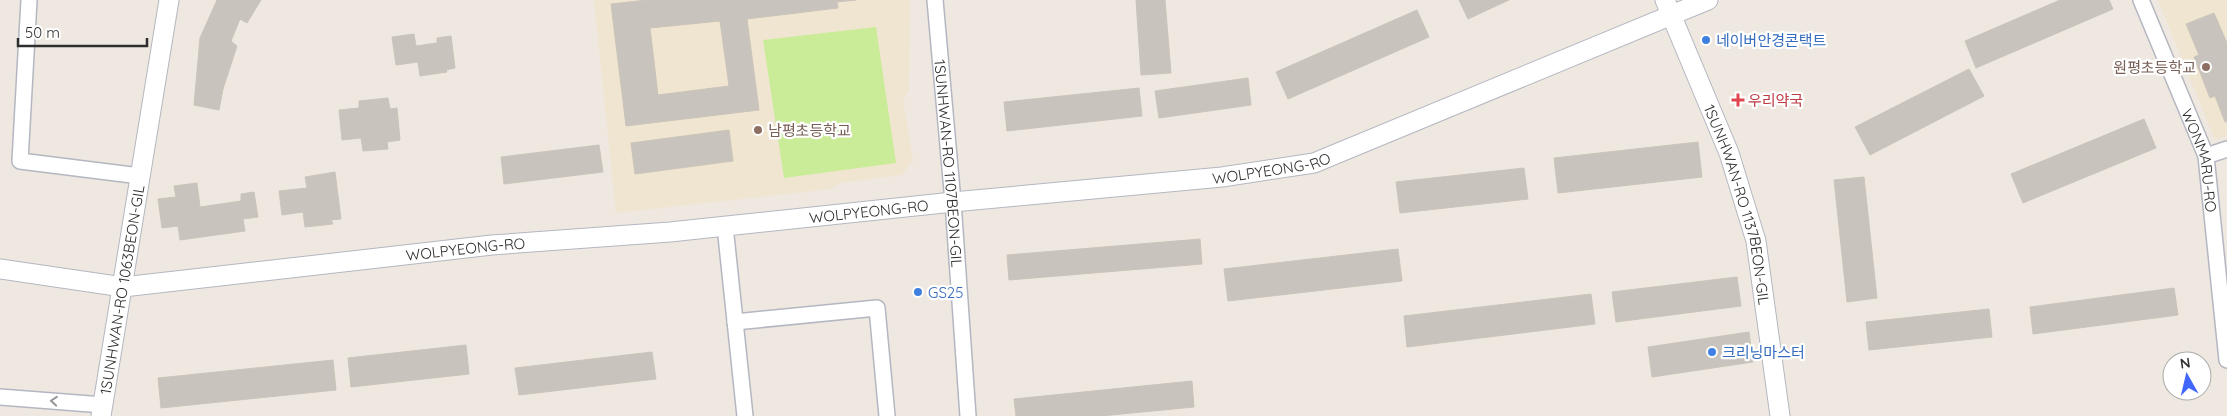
<svg xmlns="http://www.w3.org/2000/svg" width="2227" height="416" viewBox="0 0 2227 416" font-family="Quicksand,'Noto Sans KR',sans-serif">
  <rect width="100%" height="100%" fill="#efe8e0"/>
  <path fill="#f0e5d0" d="M 594,0 L 910,0 L 909,90 L 903,101 L 913,160 L 902,175 L 840,183 L 830,189 L 616,213 Z
    M 2158,0 L 2227,0 L 2227,135 L 2215,140 Z"/>
  <path fill="#caec99" d="M 876,27 L 896,163 L 784,178 L 763,40 Z"/>
  <path fill="#c8c3bc" stroke="#cbc4ba" fill-rule="evenodd" d="M 217,0 L 261,0 L 247,23 L 240,19 L 231,41 L 237,46 L 223,89 L 219,110 L 194,105 L 200,38 Z
    M 647,0 L 856,0 L 837,2 L 838,8 L 747,19 L 759,110 L 626,126 L 611,4 ZM 720,21 L 729,86 L 658,95 L 650,28 Z
    M 1136,0 L 1165,0 L 1171,73 L 1141,75 Z
    M 1459,0 L 1509,0 L 1468,19 Z
    M 2060,0 L 2109,0 L 2113,9 L 1976,68 L 1965,41 Z
    M 1417,10 L 1429,37 L 1288,99 L 1276,72 Z
    M 2214,13 L 2227,43 L 2227,121 L 2225,122 L 2215,96 L 2210,98 L 2194,57 L 2199,55 L 2186,24 Z
    M 414,34 L 416,46 L 437,43 L 437,38 L 451,36 L 455,68 L 446,70 L 447,72 L 420,76 L 418,62 L 396,65 L 392,37 Z
    M 1969,69 L 1984,96 L 1870,155 L 1855,127 Z
    M 1248,78 L 1251,105 L 1159,118 L 1155,91 Z
    M 1139,88 L 1142,116 L 1007,131 L 1004,102 Z
    M 388,98 L 390,109 L 397,108 L 400,140 L 387,142 L 388,149 L 363,151 L 361,138 L 342,140 L 339,110 L 359,108 L 359,101 Z
    M 2144,119 L 2156,148 L 2023,203 L 2011,174 Z
    M 729,130 L 733,161 L 635,174 L 631,143 Z
    M 1698,142 L 1702,177 L 1558,193 L 1554,158 Z
    M 599,145 L 603,172 L 504,184 L 501,157 Z
    M 1524,168 L 1528,199 L 1400,213 L 1396,182 Z
    M 335,172 L 341,219 L 331,220 L 333,224 L 305,227 L 303,212 L 282,215 L 279,191 L 307,188 L 305,177 Z
    M 1864,177 L 1877,298 L 1847,302 L 1834,180 Z
    M 197,183 L 200,207 L 241,201 L 241,194 L 254,192 L 258,217 L 243,219 L 245,231 L 180,240 L 178,226 L 162,228 L 158,199 L 176,197 L 174,186 Z
    M 1200,239 L 1202,264 L 1009,280 L 1007,255 Z
    M 1398,249 L 1402,281 L 1228,301 L 1224,269 Z
    M 1737,277 L 1741,306 L 1616,322 L 1612,292 Z
    M 2174,288 L 2178,315 L 2033,334 L 2030,307 Z
    M 1591,294 L 1595,324 L 1407,347 L 1404,316 Z
    M 1989,309 L 1992,337 L 1869,350 L 1866,322 Z
    M 1749,332 L 1753,362 L 1652,377 L 1648,347 Z
    M 466,345 L 469,374 L 351,387 L 348,358 Z
    M 652,352 L 656,379 L 519,395 L 515,368 Z
    M 333,360 L 336,390 L 161,408 L 158,378 Z
    M 1192,381 L 1194,407 L 1101,416 L 1016,416 L 1014,399 Z"/>
  <g fill="none" stroke-linecap="round" stroke-linejoin="round">
    <g stroke="#b4b7c1" stroke-width="18">
      <g id="minor">
        <path d="M 29,0 L 20,161 L 140,176"/>
        <path id="s1" d="M 935,0 L 953,202 L 968,416"/>
        <path id="s2" d="M 2141,0 L 2206,156 L 2227,360"/>
        <path d="M 2206,156 L 2227,149"/>
        <path d="M 725,226 L 745,416"/>
        <path d="M 735,322 L 877,308 L 887,416"/>
        <path d="M 0,397 L 103,405"/>
      </g>
    </g>
    <g stroke="#b4b7c1" stroke-width="21">
      <g id="tertiary">
        <path id="s3" d="M 1665,0 L 1729,153 L 1756,241 L 1780,416"/>
        <path id="s4" d="M 0,269 L 123,287 L 492,245 L 670,232 L 953,202 L 1222,177 L 1314,163 L 1708,0"/>
        <path id="s5" d="M 101,416 L 169,0"/>
      </g>
    </g>
    <use href="#minor" stroke="#fff" stroke-width="15"/>
    <use href="#tertiary" stroke="#fff" stroke-width="19"/>
  </g>
  <defs><path id="oneway-chevron" d="M-2-3.5L2.5 0L-2 3.5" fill="none" stroke-width="1.6" stroke-linecap="round" stroke-linejoin="round" transform="scale(1.25)"/></defs>
  <use stroke="#969696" href="#oneway-chevron" transform="translate(54 401) rotate(-175)"/>
  <g fill="#3f7fe0" stroke="#fff" stroke-width="2">
    <circle cx="1706" cy="40" r="5"/>
    <circle cx="918" cy="292" r="5"/>
    <circle cx="1712" cy="352" r="5"/>
  </g>
  <g fill="#8d6e63" stroke="#fff" stroke-width="2">
    <circle cx="2206" cy="67" r="5"/>
    <circle cx="758" cy="130" r="5"/>
  </g>
  <path fill="#e0444e" stroke="#fff" stroke-width="2" d="M1735.5 92.5h5v5h5v5h-5v5h-5v-5h-5v-5h5z"/>
  <g text-anchor="middle" dominant-baseline="central" stroke-width="4.5" stroke-linejoin="round" paint-order="stroke">
    <g font-size="15" fill="#366cbe" stroke="#fff" text-anchor="start">
      <text x="1716" y="40">네이버안경콘택트</text>
      <text x="928" y="292">GS25</text>
      <text x="1722" y="352">크리닝마스터</text>
    </g>
    <g font-size="15" fill="#785e54" stroke="#fff" text-anchor="end">
      <text x="2196" y="67">원평초등학교</text>
      <text x="768" y="130" text-anchor="start">남평초등학교</text>
    </g>
    <g font-size="15" fill="#be3a42" stroke="#fff" text-anchor="start">
      <text x="1748" y="100">우리약국</text>
    </g>
    <g font-size="15" fill="#2e2e2e" stroke="#fff">
      <text stroke="none"><textPath href="#s2" startOffset="172">WONMARU-RO</textPath></text>
      <text stroke="none"><textPath href="#s1" startOffset="164">1SUNHWAN-RO 1107BEON-GIL</textPath></text>
      <text stroke="none"><textPath href="#s4" startOffset="1279">WOLPYEONG-RO</textPath></text>
      <text stroke="none"><textPath href="#s3" startOffset="218">1SUNHWAN-RO 1137BEON-GIL</textPath></text>
      <text stroke="none"><textPath href="#s4" startOffset="874">WOLPYEONG-RO</textPath></text>
      <text stroke="none"><textPath href="#s4" startOffset="469">WOLPYEONG-RO</textPath></text>
      <text stroke="none"><textPath href="#s5" startOffset="128">1SUNHWAN-RO 1063BEON-GIL</textPath></text>
    </g>
  </g>
  <g transform="translate(2187 376) rotate(352)"><circle r="24" fill="#ffffff" stroke="#ababab"/>
  <path d="M0-4L9 19L0 12L-9 19Z" fill="#4166fc"/>
  <text y="-8" font-size="14" font-weight="bold" text-anchor="middle" fill="#2e2e2e">N</text>
  </g>
  <path d="M18 38v8h129v-8" fill="none" stroke="#2e2e2e" stroke-width="2.5"/>
  <text x="25" y="38" font-size="15" fill="#2e2e2e" stroke="#ffffff" stroke-width="4" paint-order="stroke">50 m</text>
</svg>
